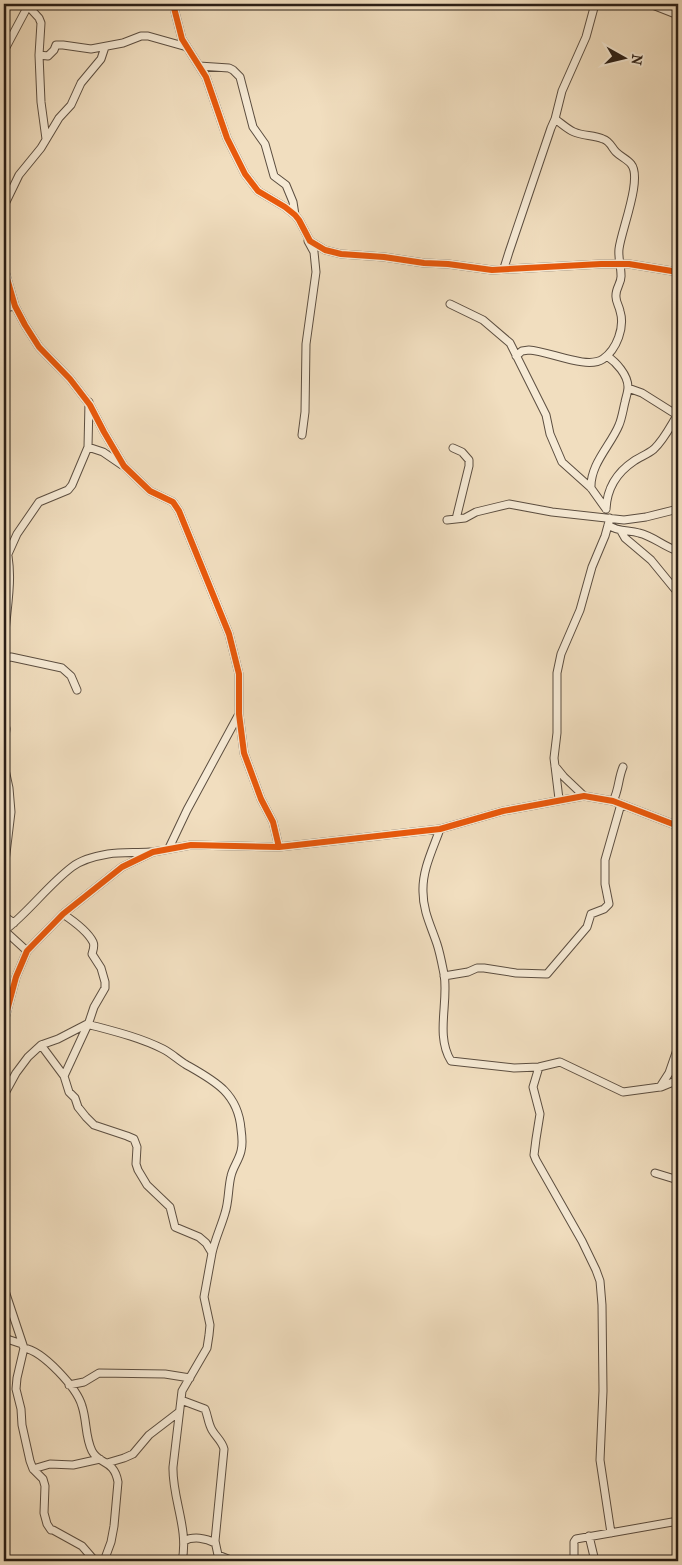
<svg xmlns="http://www.w3.org/2000/svg" width="682" height="1565" viewBox="0 0 682 1565" font-family="'IM FELL French Canon',serif">
  <rect width="100%" height="100%" fill="#f1debf"/>
  <filter id="stains"><feTurbulence type="fractalNoise" baseFrequency=".004" numOctaves="4"/><feColorMatrix values="0 0 0 0 .2 0 0 0 0 .09 0 0 0 0 .02 0 0 0 .5 -.17"/></filter>
  <radialGradient id="worn" r=".72"><stop offset=".6" stop-color="#630" stop-opacity="0"/><stop offset="1" stop-color="#630" stop-opacity=".3"/></radialGradient>
  <g fill="none" stroke-linecap="round" stroke-linejoin="round">
    <g stroke="#5c4e40" stroke-width="9">
      <path id="street" d="M 173,4 L 182,39 L 206,77 L 227,138 L 245,174 L 258,191 L 285,207 L 295,215 L 299,220 L 310,241 L 325,250 L 341,254 L 384,257 L 424,263 L 448,264 L 492,270 L 601,264 L 629,264 L 678,272
        M 650,4 L 678,15
        M 28,6 L 39,18 L 41,23 L 39,55 L 41,102 L 46,139
        M 4,51 L 29,4
        M 39,55 L 48,56 L 54,50 L 56,45 L 63,45 L 91,49 L 123,43 L 141,36 L 148,36 L 187,47
        M 199,66 L 229,68 L 233,70 L 240,77 L 253,127 L 265,144 L 274,176 L 286,185 L 293,202 L 295,215
        M 4,206 L 19,175 L 41,148 L 59,118 L 71,105 L 81,83 L 101,59 L 105,47
        M 4,268 L 15,306 L 25,325 L 39,347 L 70,379 L 90,405 L 104,432 L 124,466 L 150,491 L 173,502 L 179,511 L 229,634 L 239,674 L 239,714 L 244,753 L 261,799 L 273,822 L 279,847
        M 504,268 L 509,252 L 551,128 L 555,119 L 562,91 L 586,37 L 595,4
        M 450,304 L 483,320 L 510,343 L 546,415 L 550,434 L 562,462 L 591,488 L 606,509
        M 4,308 L 15,306
        M 516,356 L 522,351 L 529,350 C 549,351 587,370 603,359 C 617,349 625,327 620,311 C 619,306 616,302 616,297 C 615,288 622,283 621,275 C 621,266 618,258 619,249 C 621,231 643,178 631,164 C 627,159 621,157 616,152 C 612,148 610,141 603,139 C 594,135 583,136 574,132 C 567,129 561,123 555,119
        M 628,388 L 642,393 L 677,415
        M 302,435 L 305,412 L 306,344 L 316,272 L 314,252 L 308,241
        M 88,447 L 103,452 L 122,465
        M 453,448 L 462,452 L 469,460 L 469,466 L 456,519
        M 591,488 C 590,464 611,445 619,425 C 622,418 623,410 625,402 C 626,397 628,392 628,387 C 628,375 616,362 607,356
        M 606,509 C 607,488 616,473 634,461 C 640,457 648,454 654,449 C 664,440 671,425 678,414
        M 447,520 L 465,518 L 476,512 L 509,504 L 552,512 L 624,520 L 646,517 L 678,509
        M 608,525 C 618,532 628,530 639,533 C 653,536 664,547 678,551
        M 621,531 L 625,538 L 651,560 L 678,593
        M 4,538 C 16,578 5,609 4,649 C 4,662 5,675 4,687
        M 8,554 L 17,534 L 39,502 L 68,490 L 72,485 L 88,447 L 89,402
        M 4,659 L 5,658 L 11,657 L 62,668 L 71,676 L 77,690
        M 4,718 L 6,729 L 4,745
        M 4,765 L 9,788 L 11,812 L 4,870
        M 555,766 L 564,777 L 584,796
        M 559,799 L 554,758 L 557,733 L 557,673 L 561,654 L 580,610 L 592,567 L 605,536 L 610,518
        M 613,801 C 619,790 618,779 623,767
        M 440,829 C 433,849 422,870 423,892 C 423,911 431,926 437,944 C 440,953 442,964 444,974 C 449,1002 435,1035 451,1061 L 514,1068 L 539,1067 L 560,1062 L 623,1092 L 660,1087 L 669,1073 L 678,1047
        M 169,848 L 187,810 L 239,714
        M 4,912 L 5,917 L 14,923
        M 63,914 C 72,920 88,932 93,942 C 95,946 93,950 92,954 L 101,968 L 105,982 L 105,988 L 94,1007 L 89,1022 L 64,1076
        M 4,930 L 27,951
        M 4,931 C 29,912 47,886 72,867 C 81,860 96,856 108,854 C 121,852 136,853 150,852
        M 444,976 L 468,972 L 477,968 L 484,968 L 516,973 L 547,974 L 587,927 L 591,914 L 604,909 L 609,904 L 605,884 L 605,860 L 621,804
        M 4,1022 L 16,977 L 27,951 L 63,914 L 122,867 L 153,852 L 191,845 L 279,847 L 440,829 L 503,811 L 584,796 L 613,801 L 678,826
        M 41,1045 L 64,1076 L 69,1092 L 75,1098 L 78,1107 L 86,1117 L 94,1125 L 127,1136 L 134,1139 L 137,1147 L 136,1164 L 138,1170 L 147,1185 L 170,1207 L 175,1227 L 199,1237 L 206,1243 L 212,1253 L 204,1297 L 210,1325 L 209,1335 L 207,1348 L 182,1391 L 173,1467 C 172,1498 189,1529 182,1561
        M 539,1067 L 533,1087 L 540,1114 L 536,1139 L 534,1155 L 536,1160 L 582,1241 L 596,1270 L 600,1281 L 602,1305 L 603,1391 L 600,1460 L 611,1533
        M 661,1087 L 678,1080
        M 4,1095 L 16,1073 L 28,1057 L 41,1045 L 58,1039 L 87,1024 C 113,1031 139,1037 163,1049 C 171,1053 177,1059 185,1064 C 213,1080 238,1092 241,1129 C 242,1136 243,1144 241,1151 C 239,1160 233,1167 231,1176 C 228,1188 229,1201 225,1213 C 221,1227 215,1239 212,1253
        M 655,1173 L 678,1180
        M 4,1288 L 24,1348 L 17,1378 L 16,1389 L 21,1409 L 22,1425 L 30,1461 L 33,1469 L 43,1479 L 45,1486 L 44,1513 L 47,1524 L 51,1530 L 53,1530 L 82,1546 L 95,1561
        M 4,1338 L 22,1344 L 24,1348 C 43,1351 77,1388 82,1406 C 87,1421 85,1437 92,1451 C 99,1465 114,1459 118,1482 L 114,1526 L 111,1542 L 104,1561
        M 69,1385 L 84,1382 L 99,1373 L 165,1374 L 190,1378
        M 181,1400 L 205,1409 C 208,1416 208,1423 212,1430 C 216,1437 222,1441 224,1449 L 215,1541 L 218,1555 L 233,1561
        M 107,1463 L 124,1458 L 133,1454 L 149,1435 L 179,1412
        M 33,1469 L 50,1464 L 73,1465 L 100,1459
        M 589,1536 L 595,1561
        M 184,1541 C 193,1536 206,1538 215,1543
        M 574,1561 L 574,1542 L 576,1539 L 678,1521"/>
    </g>
    <use href="#street" stroke="#f6ead5" stroke-width="7"/>
    <g stroke="#f6ead5" stroke-width="9">
      <path id="cycleway" d="M 173,4 L 182,39 L 206,77 L 227,138 L 245,174 L 258,191 L 285,207 L 295,215 L 299,220 L 310,241 L 325,250 L 341,254 L 384,257 L 424,263 L 448,264 L 492,270 L 601,264 L 629,264 L 678,272
        M 4,268 L 15,306 L 25,325 L 39,347 L 70,379 L 90,405 L 104,432 L 124,466 L 150,491 L 173,502 L 179,511 L 229,634 L 239,674 L 239,714 L 244,753 L 261,799 L 273,822 L 279,847
        M 4,1022 L 16,977 L 27,951 L 63,914 L 122,867 L 153,852 L 191,845 L 279,847 L 440,829 L 503,811 L 584,796 L 613,801 L 678,826"/>
    </g>
    <use href="#cycleway" stroke="#e8590c" stroke-width="6"/>
  </g>
  <rect width="682" height="1565" fill="none" stroke="#f1debf" stroke-width="20"/>
  <rect x="5" y="5" width="672" height="1555" fill="none" stroke="#2a1e16" stroke-width="2.5"/>
  <rect x="10" y="10" width="662" height="1545" fill="none" stroke="#2a1e16"/>
  <g transform="translate(624 58) rotate(98)" stroke="#f6ead5" stroke-width="4" paint-order="stroke">
  <path d="M0-4L9 19L0 12L-9 19Z" fill="#2a1e16"/>
  <text y="-8" font-size="14" font-weight="bold" text-anchor="middle" fill="#2a1e16">N</text>
  </g>
  <rect width="100%" height="100%" filter="url(#stains)"/>
  <rect width="100%" height="100%" fill="url(#worn)"/>
</svg>
